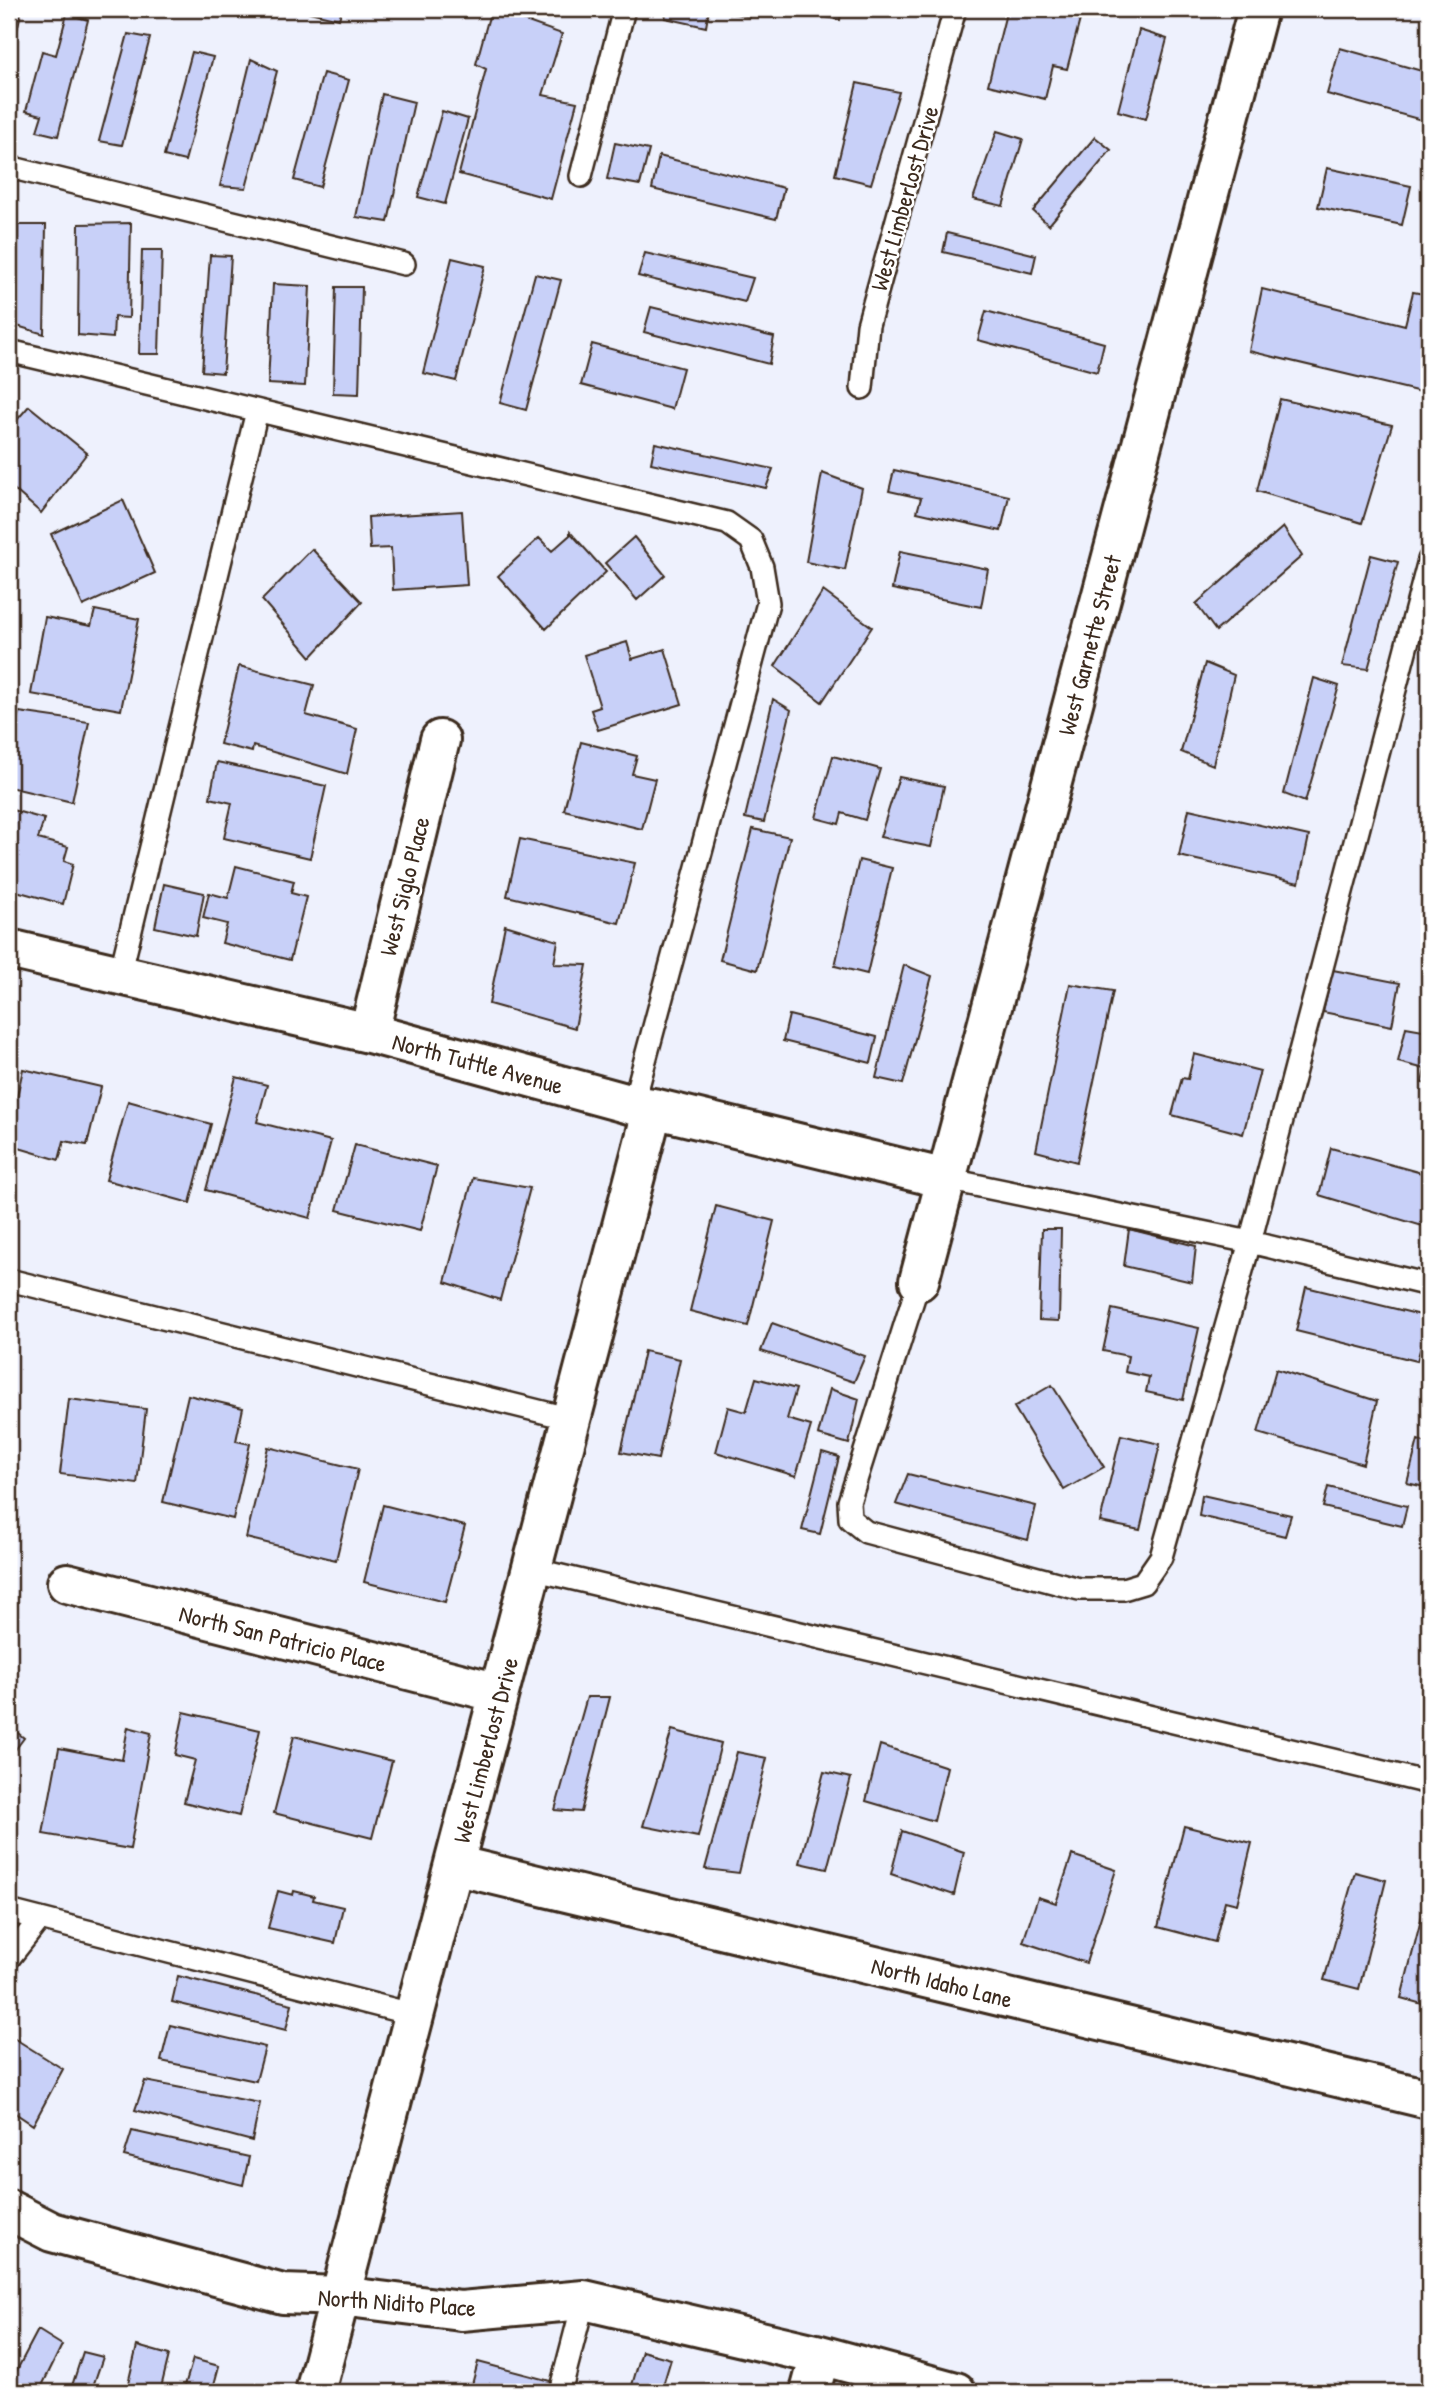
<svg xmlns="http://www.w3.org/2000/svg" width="1438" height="2401" viewBox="0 0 1438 2401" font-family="'Patrick Hand',sans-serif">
  <rect width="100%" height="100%" fill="#eef1fd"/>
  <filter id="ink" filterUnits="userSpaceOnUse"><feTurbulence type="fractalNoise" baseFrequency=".0143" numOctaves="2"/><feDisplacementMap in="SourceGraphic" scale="14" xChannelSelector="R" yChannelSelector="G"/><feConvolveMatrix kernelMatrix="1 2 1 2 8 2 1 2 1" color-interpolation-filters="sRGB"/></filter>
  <g filter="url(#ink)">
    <path fill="#c8d0f8" stroke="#3b2a1e" stroke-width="2" d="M 9,9 L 22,9 L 9,64 Z
      M 297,9 L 342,9 L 339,19 Z
      M 491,9 L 562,34 L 543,95 L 577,102 L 551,199 L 459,174 L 486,69 L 476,64 Z
      M 667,9 L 709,9 L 706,27 L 665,18 Z
      M 714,9 L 752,9 L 750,17 Z
      M 788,9 L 842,9 L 840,20 Z
      M 1007,9 L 1069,9 L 1082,12 L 1067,69 L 1053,66 L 1045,99 L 988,85 Z
      M 67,14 L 88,20 L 58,136 L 37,131 L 42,115 L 26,111 L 42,51 L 56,55 Z
      M 1139,30 L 1167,39 L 1146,119 L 1118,111 Z
      M 128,34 L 150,38 L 122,145 L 99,141 Z
      M 1340,48 L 1429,73 L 1429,122 L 1327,94 Z
      M 192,52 L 213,57 L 185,161 L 164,156 Z
      M 251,59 L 277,71 L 246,188 L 220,186 Z
      M 323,73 L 349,80 L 320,187 L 294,180 Z
      M 857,83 L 899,92 L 871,184 L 835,175 Z
      M 382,94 L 414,102 L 388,222 L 356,217 Z
      M 442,111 L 468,119 L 445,204 L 418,197 Z
      M 997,131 L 1023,139 L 1003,206 L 973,199 Z
      M 1095,137 L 1111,150 L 1049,225 L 1033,211 Z
      M 615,143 L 649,150 L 640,185 L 607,179 Z
      M 659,156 L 784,188 L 776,219 L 652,189 Z
      M 1327,168 L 1411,186 L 1402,225 L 1318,207 Z
      M 131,223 L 129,318 L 114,317 L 113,338 L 78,335 L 79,224 Z
      M 18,225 L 46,225 L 44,334 L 17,326 Z
      M 947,233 L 1036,255 L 1032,273 L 943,252 Z
      M 142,250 L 162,250 L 159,354 L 139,354 Z
      M 645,253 L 753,278 L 745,302 L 638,276 Z
      M 210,255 L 231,256 L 223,373 L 202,371 Z
      M 452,258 L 485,266 L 456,381 L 423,373 Z
      M 535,274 L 561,280 L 526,410 L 500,403 Z
      M 273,284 L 310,286 L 305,386 L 268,384 Z
      M 336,287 L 362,287 L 359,394 L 333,393 Z
      M 1262,289 L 1405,325 L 1413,292 L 1429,295 L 1429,394 L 1249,351 Z
      M 651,307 L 774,337 L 769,364 L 644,332 Z
      M 986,311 L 1104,343 L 1097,372 L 978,340 Z
      M 592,344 L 683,368 L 672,409 L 581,385 Z
      M 1280,399 L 1392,425 L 1362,523 L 1257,491 Z
      M 29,406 L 87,453 L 41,513 L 9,485 L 9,429 Z
      M 655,443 L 773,469 L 766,488 L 651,463 Z
      M 894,470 L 1009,496 L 1001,531 L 917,512 L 921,498 L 889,491 Z
      M 822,473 L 862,488 L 845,570 L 806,562 Z
      M 123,500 L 155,573 L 83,606 L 51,534 Z
      M 462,511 L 467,585 L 393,590 L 391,548 L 370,549 L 368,517 Z
      M 1283,527 L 1302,556 L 1216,631 L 1196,604 Z
      M 570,532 L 606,572 L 546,629 L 498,576 L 539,538 L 552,551 L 570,535 Z
      M 634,537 L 665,575 L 637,600 L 605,563 Z
      M 312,549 L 362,602 L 311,657 L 262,600 Z
      M 900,551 L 988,569 L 981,607 L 892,589 Z
      M 1371,555 L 1398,562 L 1368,669 L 1342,666 Z
      M 823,591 L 872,627 L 822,702 L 775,666 Z
      M 95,610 L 139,619 L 121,710 L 31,694 L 45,617 L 91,626 Z
      M 627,642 L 632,659 L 665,649 L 682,704 L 598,730 L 591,710 L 600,707 L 584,655 Z
      M 1205,663 L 1234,675 L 1213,765 L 1181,752 Z
      M 239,666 L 314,685 L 306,715 L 357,729 L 347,774 L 253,746 L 252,752 L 220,744 Z
      M 1314,678 L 1339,686 L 1305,802 L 1284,794 Z
      M 773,699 L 791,710 L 764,822 L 745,818 Z
      M 19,712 L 89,722 L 72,802 L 9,787 L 9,754 Z
      M 581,742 L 637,756 L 632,774 L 655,779 L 642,829 L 564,810 Z
      M 833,756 L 880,769 L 865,820 L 842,813 L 839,824 L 816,818 Z
      M 217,762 L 326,786 L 310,858 L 224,838 L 232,803 L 210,798 Z
      M 899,777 L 944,786 L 931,847 L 880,837 Z
      M 9,809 L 44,819 L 38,839 L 68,847 L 64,861 L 73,864 L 63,904 L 9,889 Z
      M 1189,809 L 1309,836 L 1299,883 L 1179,856 Z
      M 753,829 L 790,837 L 757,970 L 720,960 Z
      M 520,839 L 635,863 L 619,923 L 507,896 Z
      M 859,860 L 892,868 L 867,974 L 835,966 Z
      M 236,866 L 294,881 L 291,893 L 306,897 L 290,960 L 222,943 L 227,924 L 203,918 L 209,893 L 228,898 Z
      M 164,884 L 204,893 L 196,936 L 155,927 Z
      M 505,925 L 558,941 L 554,964 L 587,965 L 575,1028 L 489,1004 Z
      M 904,965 L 932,976 L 903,1084 L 876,1078 Z
      M 1333,970 L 1400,983 L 1392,1026 L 1323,1012 Z
      M 1070,984 L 1113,991 L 1077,1162 L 1036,1151 Z
      M 789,1015 L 877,1037 L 871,1063 L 783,1041 Z
      M 1406,1027 L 1429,1031 L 1429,1084 L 1422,1083 L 1425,1069 L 1398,1062 Z
      M 1194,1054 L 1260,1071 L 1243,1134 L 1172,1115 L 1182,1078 L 1188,1079 Z
      M 23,1069 L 101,1087 L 87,1145 L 64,1141 L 59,1160 L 9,1145 L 9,1133 Z
      M 236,1077 L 267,1085 L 257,1122 L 331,1141 L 310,1218 L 206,1190 Z
      M 128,1101 L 211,1124 L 190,1203 L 106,1180 Z
      M 355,1145 L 437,1166 L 420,1231 L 337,1210 Z
      M 1331,1148 L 1429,1175 L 1429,1228 L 1319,1195 Z
      M 473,1178 L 530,1188 L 500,1300 L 445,1282 Z
      M 716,1206 L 774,1221 L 748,1326 L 690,1311 Z
      M 1042,1229 L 1061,1229 L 1059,1321 L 1039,1320 Z
      M 1129,1229 L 1196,1246 L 1192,1282 L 1124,1266 Z
      M 1306,1287 L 1429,1317 L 1417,1361 L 1296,1331 Z
      M 1112,1309 L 1199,1328 L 1183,1400 L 1146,1392 L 1149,1377 L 1125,1372 L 1128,1356 L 1103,1351 Z
      M 772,1323 L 865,1356 L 854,1382 L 761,1351 Z
      M 644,1351 L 680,1359 L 658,1459 L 621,1452 Z
      M 1276,1369 L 1377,1401 L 1363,1464 L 1258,1433 Z
      M 756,1378 L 796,1389 L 787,1419 L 811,1426 L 796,1476 L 716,1452 L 728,1407 L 746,1412 Z
      M 1052,1385 L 1104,1467 L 1064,1490 L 1014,1407 Z
      M 830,1389 L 859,1399 L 849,1444 L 818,1435 Z
      M 188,1395 L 243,1408 L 236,1441 L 250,1444 L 233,1519 L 163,1502 Z
      M 69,1399 L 146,1409 L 137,1484 L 60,1474 Z
      M 1121,1435 L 1160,1444 L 1140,1530 L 1100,1522 Z
      M 1418,1440 L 1429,1444 L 1429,1488 L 1407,1483 Z
      M 268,1447 L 358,1469 L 336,1560 L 246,1538 Z
      M 822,1452 L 839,1457 L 820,1534 L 802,1530 Z
      M 908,1474 L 1036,1506 L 1028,1540 L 896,1504 Z
      M 1328,1487 L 1407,1506 L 1402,1526 L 1323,1507 Z
      M 1202,1495 L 1291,1515 L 1285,1536 L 1199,1516 Z
      M 383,1505 L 465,1526 L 445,1602 L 364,1582 Z
      M 587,1697 L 610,1697 L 581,1812 L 555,1810 Z
      M 184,1712 L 260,1730 L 239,1816 L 184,1802 L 195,1760 L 175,1755 Z
      M 9,1726 L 24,1738 L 9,1758 Z
      M 128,1727 L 151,1733 L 130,1849 L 43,1834 L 59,1748 L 122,1760 Z
      M 672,1730 L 721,1743 L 698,1837 L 643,1826 Z
      M 294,1736 L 392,1761 L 372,1838 L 274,1813 Z
      M 880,1745 L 947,1767 L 934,1821 L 866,1801 Z
      M 737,1752 L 767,1758 L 739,1873 L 705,1869 Z
      M 824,1772 L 851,1778 L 827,1869 L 800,1863 Z
      M 1184,1826 L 1252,1843 L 1237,1904 L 1225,1901 L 1215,1942 L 1158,1927 Z
      M 902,1831 L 964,1852 L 954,1895 L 891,1874 Z
      M 1072,1855 L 1116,1870 L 1086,1963 L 1023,1942 L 1038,1897 L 1056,1903 Z
      M 1355,1872 L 1386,1880 L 1359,1989 L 1324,1980 Z
      M 1429,1888 L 1429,2006 L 1401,1998 Z
      M 278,1891 L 293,1895 L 294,1891 L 314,1896 L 313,1900 L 343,1907 L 335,1943 L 268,1928 Z
      M 178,1976 L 292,2004 L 286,2030 L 172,2002 Z
      M 170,2025 L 265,2047 L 256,2081 L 161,2061 Z
      M 9,2035 L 63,2069 L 33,2125 L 9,2109 Z
      M 145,2081 L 260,2103 L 252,2141 L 135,2110 Z
      M 132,2131 L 249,2157 L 243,2185 L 124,2156 Z
      M 38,2330 L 62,2345 L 39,2392 L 9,2392 L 9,2385 Z
      M 137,2346 L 169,2355 L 160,2392 L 126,2392 Z
      M 642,2351 L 671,2359 L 661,2392 L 630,2392 Z
      M 83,2352 L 103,2357 L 91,2392 L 70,2392 Z
      M 193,2359 L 219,2366 L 212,2392 L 183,2392 Z
      M 478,2362 L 550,2381 L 547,2392 L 470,2392 Z"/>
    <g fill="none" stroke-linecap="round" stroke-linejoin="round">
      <g stroke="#3b2a1e" stroke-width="26">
        <path id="service" d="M 9,167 L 404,264
          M 581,176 L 624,9
          M 9,351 L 727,523 L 751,540 L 762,567 L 768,603 L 633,1105
          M 862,388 L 868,325 L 955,9
          M 120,975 L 257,411
          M 946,1179 L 1250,1242 L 1429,1285
          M 9,1280 L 571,1419
          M 919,1281 L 849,1502 L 850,1519 L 866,1532 L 1079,1589 L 1123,1589 L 1143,1583 L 1161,1557 L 1250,1242 L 1429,560
          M 532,1569 L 1429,1783
          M 9,1911 L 415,2015
          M 9,1958 L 39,1920
          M 560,2392 L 584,2300"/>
      </g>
      <g stroke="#3b2a1e" stroke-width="44">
        <path id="minor" d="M 9,949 L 369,1033 L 633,1105 L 653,1108 L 946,1179
          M 369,1033 L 440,740
          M 919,1281 L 1258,9
          M 67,1583 L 499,1693
          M 454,1865 L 1429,2099
          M 9,2210 L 52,2232 L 283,2294 L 340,2296 L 461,2311 L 584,2300 L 820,2355 L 956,2392
          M 315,2392 L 653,1108
          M 810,2392 L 820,2355"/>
      </g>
      <use href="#service" stroke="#fff" stroke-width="21"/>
      <use href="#minor" stroke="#fff" stroke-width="38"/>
    </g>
  </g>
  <g text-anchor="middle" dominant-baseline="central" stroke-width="5" stroke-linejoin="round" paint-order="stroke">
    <g font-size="24" fill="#3b2a1e" stroke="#fff">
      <text transform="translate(904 198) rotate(-74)">West Limberlost Drive</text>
      <text transform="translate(1089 645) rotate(-75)">West Garnette Street</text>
      <text transform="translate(404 886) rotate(-76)">West Siglo Place</text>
      <text transform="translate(478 1063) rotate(15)">North Tuttle Avenue</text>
      <text transform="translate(283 1638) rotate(14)">North San Patricio Place</text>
      <text transform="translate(485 1750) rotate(-75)">West Limberlost Drive</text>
      <text transform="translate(942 1982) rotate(14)">North Idaho Lane</text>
      <text transform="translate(397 2302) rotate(4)">North Nidito Place</text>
    </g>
  </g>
  <rect width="1438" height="2401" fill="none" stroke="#fff" stroke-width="35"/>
  <rect x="18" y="18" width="1403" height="2366" fill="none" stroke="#3b2a1e" stroke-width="2.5" filter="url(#ink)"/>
</svg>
